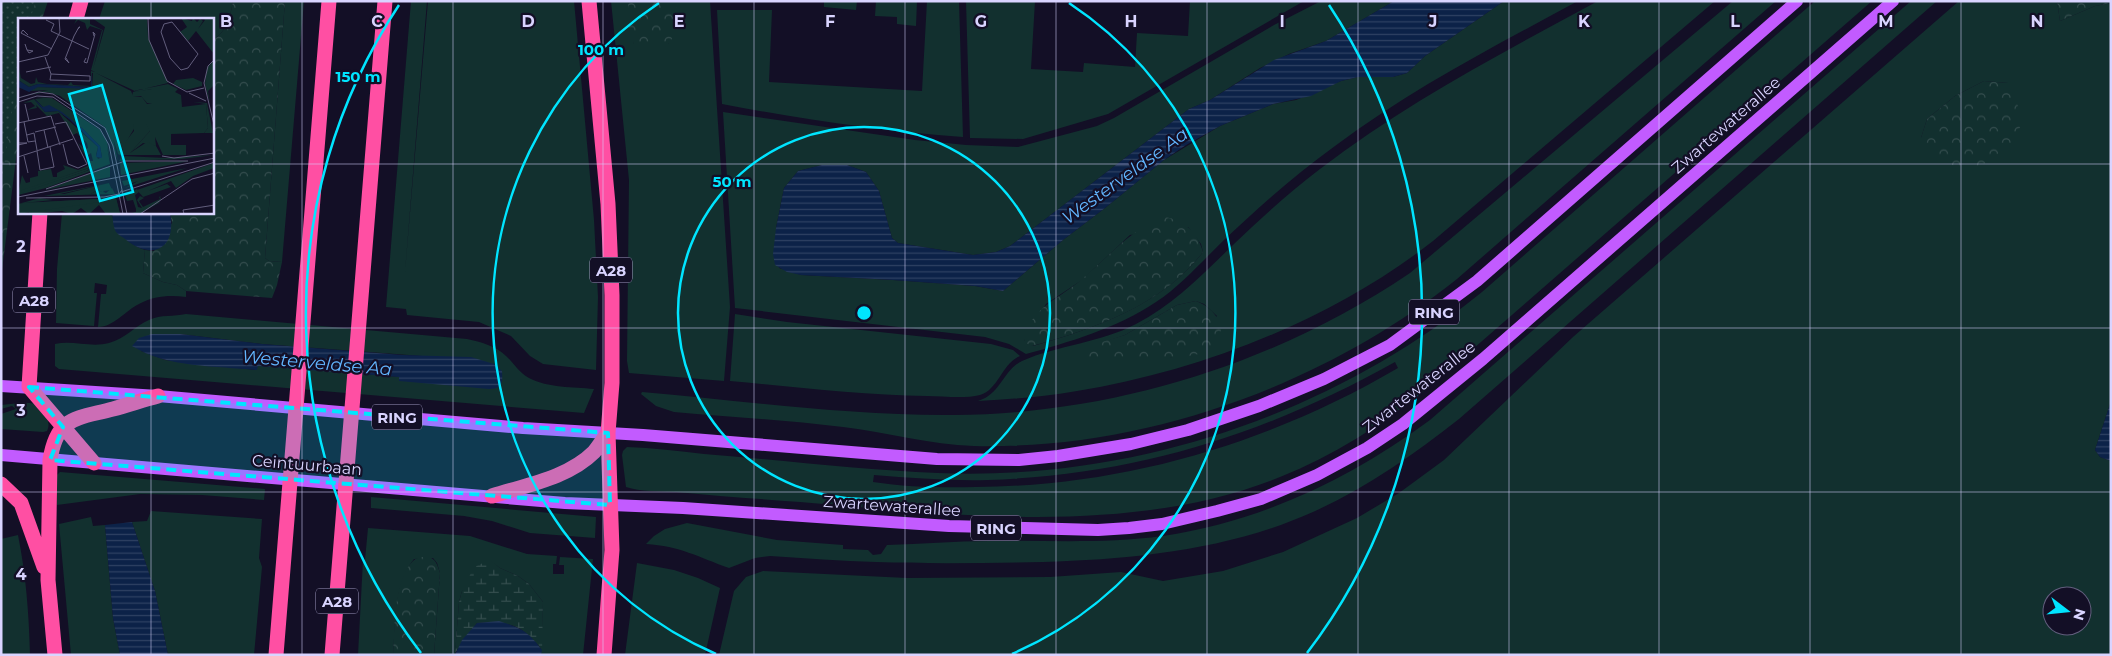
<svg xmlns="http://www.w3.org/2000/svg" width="2112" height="656" viewBox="0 0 2112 656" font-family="Montserrat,sans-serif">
  <defs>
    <pattern id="forest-crowns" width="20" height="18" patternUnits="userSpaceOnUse" patternTransform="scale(1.25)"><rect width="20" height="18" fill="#12302f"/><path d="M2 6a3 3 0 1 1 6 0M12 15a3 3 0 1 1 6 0" fill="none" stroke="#344d4e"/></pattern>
    <pattern id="wetland-marsh" width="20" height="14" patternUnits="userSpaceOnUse" patternTransform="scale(1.25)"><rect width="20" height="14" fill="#12302f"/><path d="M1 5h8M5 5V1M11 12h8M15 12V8" fill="none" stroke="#344d4e"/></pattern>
    <pattern id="park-dots" width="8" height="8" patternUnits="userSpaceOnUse" patternTransform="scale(1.25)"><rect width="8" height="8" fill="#12302f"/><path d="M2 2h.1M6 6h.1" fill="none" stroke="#344d4e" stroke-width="1.8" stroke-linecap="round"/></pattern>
    <pattern id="water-rules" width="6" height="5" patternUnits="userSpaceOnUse" patternTransform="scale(1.25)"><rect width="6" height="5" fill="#0c2248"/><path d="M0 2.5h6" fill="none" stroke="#2f4163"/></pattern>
  </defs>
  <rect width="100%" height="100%" fill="#130f26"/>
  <path fill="#12302f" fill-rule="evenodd" d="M 105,1 L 233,1 C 230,18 227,31 213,40 L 212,19 L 99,19 Z
    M 285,1 L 304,1 L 282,262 L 269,261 L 265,258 Z
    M 411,1 L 427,1 L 405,272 L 428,1 L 574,1 L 594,220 L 598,297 L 596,370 L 543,364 L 530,356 L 511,336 L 479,322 L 407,315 L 406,309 L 386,307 Z
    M 611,1 L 628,1 L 634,44 L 668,44 L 677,17 L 677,1 L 710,1 L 730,307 L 724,381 L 629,373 L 627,361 L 629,180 Z
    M 824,1 L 857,1 L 856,10 L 824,7 Z
    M 876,1 L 917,1 L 916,26 L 897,24 L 897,17 L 875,16 Z
    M 927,1 L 959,1 L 963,137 C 882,131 801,119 722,104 L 717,10 L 772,10 L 769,82 L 922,91 Z
    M 966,1 L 1035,1 L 1031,69 L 1083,72 L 1084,63 L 1135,67 L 1137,33 L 1188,36 L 1190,1 L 1304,1 L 1108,114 L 1023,139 L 970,138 Z
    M 1321,1 L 1394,1 L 1326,41 L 1289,54 L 1260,68 L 1210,100 L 1189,109 L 1010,246 L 996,252 L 973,255 L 898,243 L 892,238 L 879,191 L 866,172 L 847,165 L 822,165 L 798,171 L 784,188 L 776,228 L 779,268 L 801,275 L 893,280 L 975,286 L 1003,291 L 1063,240 L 1105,208 L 1164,160 L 1220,126 L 1273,104 L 1296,100 L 1341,81 L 1358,77 L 1393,77 L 1407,73 L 1425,56 L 1504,1 L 1578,1 C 1495,46 1411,89 1335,146 C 1296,174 1260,206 1225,239 C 1203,260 1182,285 1156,302 C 1117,328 1070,342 1026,354 L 1009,344 L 985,337 L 735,308 L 723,112 L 915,140 L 966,145 L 1018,147 L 1097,126 L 1114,118 L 1274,25 ZM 1188,227 L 1201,244 L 1203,252 C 1163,305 1093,329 1033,346 L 1024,341 L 1046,304 L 1082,280 L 1130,235 Z
    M 1598,1 L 1715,1 L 1433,241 C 1334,319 1201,371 1077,391 C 1044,397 1011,399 978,401 C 1001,394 1003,370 1022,361 C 1058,345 1100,343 1136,324 C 1175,304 1204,273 1235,243 C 1262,217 1290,192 1320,169 C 1407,102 1502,53 1598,1 ZM 1196,301 L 1204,304 L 1217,316 L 1171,358 L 1088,358 L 1107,341 L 1125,335 L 1177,305 Z
    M 1733,1 L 1776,1 L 1457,279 C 1324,385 1146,450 974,446 C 930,445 887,432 843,427 C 787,420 731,417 674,412 L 656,406 L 641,394 L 642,392 C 745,401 850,416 954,415 C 1115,414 1277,363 1410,273 Z
    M 1815,1 L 1872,1 L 1427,389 C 1381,425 1333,456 1280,477 C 1131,537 956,515 800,502 C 759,499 717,496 676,492 C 660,491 640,492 626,487 L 622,455 L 623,451 L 627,447 C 653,448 678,451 704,454 C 781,460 860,470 938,473 C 1133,481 1331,415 1482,292 ZM 1395,362 L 1398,368 C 1270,443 1125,486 976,487 C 942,488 906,487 873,482 L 874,475 C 912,478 950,481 988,480 C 1137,475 1266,434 1395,362 Z
    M 1911,1 L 1937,1 L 1459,419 C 1413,455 1366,488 1313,512 C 1228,550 1134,559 1043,562 C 987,563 931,564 876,562 C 841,561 806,558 770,556 L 755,558 L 729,568 C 698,557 680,546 646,544 L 654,536 L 665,529 L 687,523 L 777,540 L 843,545 L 843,549 L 868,550 L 873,555 L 881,554 L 887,545 C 921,544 955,541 989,541 C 1047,540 1105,544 1163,536 C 1262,521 1350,479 1430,420 Z
    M 1959,1 L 2057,1 L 2060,21 L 2095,6 L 2111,3 L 2111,401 L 2095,450 L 2100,457 L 2111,461 L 2111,655 L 719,655 L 734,591 L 746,577 L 763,571 L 907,578 L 1050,577 L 1121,572 L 1163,581 L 1223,571 L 1283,552 L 1357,518 L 1399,493 L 1444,460 L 1573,337 ZM 1984,81 L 2008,83 L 1921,138 L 1927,119 L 1955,96 ZM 2052,596 L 2082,596 L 2082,626 L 2052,626 Z
    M 62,213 L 112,213 C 114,231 128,244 145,250 L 143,273 L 163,282 L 177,285 L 186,291 L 186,297 C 169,295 154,296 139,304 C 126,310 114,327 98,327 L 101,294 L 106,294 L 107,285 L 95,283 L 94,293 L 97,293 L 94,326 L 56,323 L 57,269 Z
    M 186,314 L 467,339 C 481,342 496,346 506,356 C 514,363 519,373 529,378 C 548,388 573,387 594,389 L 584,413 L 59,369 L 55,366 L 55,344 C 73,340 91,348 109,343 C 125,339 135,326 149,320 C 161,314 174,317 186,314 ZM 152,334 L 180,334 L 262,344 L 422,356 L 399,381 L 399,377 L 257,365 L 257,370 L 165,360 L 141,351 Z
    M 735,314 L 787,322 L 991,344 L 1013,350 L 1020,356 C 1002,363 999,389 980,395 C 964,399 943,396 927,396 C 861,395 795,387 730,381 Z
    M 20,403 C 35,402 42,404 47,418 C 49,424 49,426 47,431 L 43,432 L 1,429 L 1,414 L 16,409 L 12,406 L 1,409 L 1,405 Z
    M 60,472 L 265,489 L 264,500 L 202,495 L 140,494 L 57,505 L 56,476 Z
    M 371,497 L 596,517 L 595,538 L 530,533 L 492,521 L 464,516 L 371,508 Z
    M 151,511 L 262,519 L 259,558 L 262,567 L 254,655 L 168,655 L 155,591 L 132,522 L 147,521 Z
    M 91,517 L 93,526 L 105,525 L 113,618 L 120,655 L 71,655 L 59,524 Z
    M 368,528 L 470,536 L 527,554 L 557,556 L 556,564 L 553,564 L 553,574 L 564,574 L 564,565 L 559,565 L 560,557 L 593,559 L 583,655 L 541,655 L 543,602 L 529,584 L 518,576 L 500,568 L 490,561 L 462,591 L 459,602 L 455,655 L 434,655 L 440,573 L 437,563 L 433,558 L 414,559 C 393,585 396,623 393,655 L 358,655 L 363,560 L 365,560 Z
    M 18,535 C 26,575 29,614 30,655 L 1,655 L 1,539 Z
    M 637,563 L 674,570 L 698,578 L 720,588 L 705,655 L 625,655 Z"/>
  <path fill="url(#forest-crowns)" d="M 20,1 L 48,1 L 42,19 L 19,19 L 19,135 L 1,278 L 1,133 Z
    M 233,1 L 285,1 L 265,258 L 269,261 L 282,262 L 277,285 L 272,298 L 186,291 L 177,285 L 163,282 L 143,273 L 145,250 L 154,251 L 172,223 L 170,213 L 212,212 L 213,40 C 227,31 230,18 233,1 Z
    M 628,1 L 677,1 C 677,13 678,35 668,44 L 634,44 L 629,31 Z
    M 2057,1 L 2111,1 L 2111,3 L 2095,6 L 2060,21 Z
    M 1984,81 L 2008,83 L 2021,113 L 2022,123 L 2012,144 L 1982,165 L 1963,169 L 1939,160 L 1921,138 L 1927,119 L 1955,96 Z
    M 1165,217 C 1184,220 1198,233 1203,252 C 1163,305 1094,329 1032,346 L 1024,342 C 1028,308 1060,299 1082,279 C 1110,256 1130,229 1165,217 Z
    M 1196,301 C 1222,311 1233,340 1202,353 C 1187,359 1108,362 1091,359 C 1087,358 1084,355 1081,353 L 1082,348 L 1125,335 L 1177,305 Z
    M 427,556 C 436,559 437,564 440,573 L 434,655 L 393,655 C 395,629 393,580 413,561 C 416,558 423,557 427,556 Z"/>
  <path fill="url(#wetland-marsh)" d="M 490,560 L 500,568 L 518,576 L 529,584 L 543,602 L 542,650 C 522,624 509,621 477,623 L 455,653 L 459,602 L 462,591 L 474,567 Z"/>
  <path fill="url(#park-dots)" d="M 1,1 L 36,1 L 30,19 L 19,19 L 19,65 L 1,186 Z"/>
  <path fill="url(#water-rules)" d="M 1394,1 L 1504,1 L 1425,56 L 1407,73 L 1393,77 L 1358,77 L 1341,81 L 1311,96 L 1273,104 L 1220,126 L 1186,145 L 1164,160 L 1105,208 L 1063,240 L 1003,291 L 975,286 L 893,280 L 801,275 L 787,272 L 775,265 L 773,254 L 776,228 L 784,188 L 798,171 L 822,165 L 847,165 L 866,172 L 879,191 L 892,238 L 898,243 L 973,255 L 996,252 L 1010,246 L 1189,109 L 1210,100 L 1274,60 L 1326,41 Z
    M 112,213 L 170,213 C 177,248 153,262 125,239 C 123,237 118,235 116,232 C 113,227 113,219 112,213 Z
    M 152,334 L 180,334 L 262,344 L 402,355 L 471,357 L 494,364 L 502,371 C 503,383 502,389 489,389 L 399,381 L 399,377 L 258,366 L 257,370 C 217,366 168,368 132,346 L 139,338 Z
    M 2111,401 L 2111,461 L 2100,457 L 2095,450 Z
    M 132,522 L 155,591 L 168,655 L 120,655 L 113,618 L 105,525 Z
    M 499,621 C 521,628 528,631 542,650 L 541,655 L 455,655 L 462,640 L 477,623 Z"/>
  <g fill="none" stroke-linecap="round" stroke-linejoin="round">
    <path stroke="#c25bff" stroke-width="12" d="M 1,386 L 158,396 L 523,428 L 643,435 L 937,459 L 1019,460 L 1058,456 L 1131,444 L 1188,430 L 1259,406 L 1324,379 L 1390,345 L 1477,281 L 1797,1
      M 1,455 L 565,503 L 683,508 L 949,526 L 1098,530 L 1129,528 L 1162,524 L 1217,511 L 1261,499 L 1317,475 L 1367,448 L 1403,424 L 1483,359 L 1893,1"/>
    <path stroke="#ff4fa3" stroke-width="15" d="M 589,1 L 608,204 L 612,295 L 612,383 L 608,433 L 612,550 L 604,655
      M 76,19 L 81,1
      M 40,212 L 29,387 L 94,463
      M 1,484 L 21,503 L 44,567
      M 492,496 C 526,485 568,478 594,452 C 599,446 603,439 608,433
      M 55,655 L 48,580 L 50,460 C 57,416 76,419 113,409 C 128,405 143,400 158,396
      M 276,655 L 329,1
      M 332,655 L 385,1"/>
  </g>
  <path fill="#00e5ff" fill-opacity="0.2" stroke="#00e5ff" stroke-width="4" stroke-dasharray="10 6" stroke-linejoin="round" d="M 29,387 L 608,433 L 610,505 L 50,460 L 63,427 Z"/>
  <path fill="none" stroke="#d9d4ff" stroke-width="1" stroke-opacity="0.55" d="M 151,1 L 151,19M 302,1 L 302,655M 453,1 L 453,655M 603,1 L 603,655M 754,1 L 754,655M 905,1 L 905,655M 1056,1 L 1056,655M 1207,1 L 1207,655M 1358,1 L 1358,655M 1509,1 L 1509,655M 1659,1 L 1659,655M 1810,1 L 1810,655M 1961,1 L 1961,655M 1,164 L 19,164M 212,164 L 2111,164M 151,212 L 151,655M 1,328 L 2111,328M 1,492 L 2111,492"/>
  <g fill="none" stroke="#00e5ff" stroke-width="2.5">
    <circle cx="864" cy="313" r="186"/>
    <path d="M716 654A372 372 0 0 1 659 3M1069 3A372 372 0 0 1 1012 654"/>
    <path d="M421 653A558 558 0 0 1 399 5M1329 5A558 558 0 0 1 1307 653"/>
  </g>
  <g text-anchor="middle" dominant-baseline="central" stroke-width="4.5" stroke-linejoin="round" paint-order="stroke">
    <g fill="#130f26" stroke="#9e99be" stroke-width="1">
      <rect x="590" y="257.5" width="42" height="25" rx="4"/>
      <rect x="13" y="287.5" width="42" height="25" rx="4"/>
      <rect x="1409" y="299.5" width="50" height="25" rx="4"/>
      <rect x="372" y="404.5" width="50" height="25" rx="4"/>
      <rect x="971" y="515.5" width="50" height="25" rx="4"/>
      <rect x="316" y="588.5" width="42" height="25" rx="4"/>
    </g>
    <g font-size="15" font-weight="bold" fill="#d9d4ff">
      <text x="611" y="270">A28</text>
      <text x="34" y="300">A28</text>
      <text x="1434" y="312">RING</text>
      <text x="397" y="417">RING</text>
      <text x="996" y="528">RING</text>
      <text x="337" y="601">A28</text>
    </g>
    <g font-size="16" fill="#d9d4ff" stroke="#130f26">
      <text transform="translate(1726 125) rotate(-41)">Zwartewaterallee</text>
      <text transform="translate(1419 387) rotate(-38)">Zwartewaterallee</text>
      <text transform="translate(307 465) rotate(5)">Ceintuurbaan</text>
      <text transform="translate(892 506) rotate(4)">Zwartewaterallee</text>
    </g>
    <g font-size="18" font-style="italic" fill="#62b6ff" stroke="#130f26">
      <text transform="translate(1125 176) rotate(-36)">Westerveldse Aa</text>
      <text transform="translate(317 363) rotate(5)">Westerveldse Aa</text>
    </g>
  </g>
  <g transform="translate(18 18)">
    <rect width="196" height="196" fill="#130f26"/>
    <path d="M 59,0 L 72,0 L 72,6 L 85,12 L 75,51 L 87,9 L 74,0 L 129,0 L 130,19 L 150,65 L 117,73 L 78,55 L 113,73 L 115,78 L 124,79 L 129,86 L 134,86 L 134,71 L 119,74 L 115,73 L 150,66 L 160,71 L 157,74 L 163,77 L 164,89 L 188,86 L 190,110 L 186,115 L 153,116 L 153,127 L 168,127 L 168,137 L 145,137 L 137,119 L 138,128 L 125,125 L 112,135 L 132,113 L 117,109 L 104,131 L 105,138 L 148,140 L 196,137 L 164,141 L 101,143 L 104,138 L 100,136 L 95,120 L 100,143 L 87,109 L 42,78 L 29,74 L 0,79 L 30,72 L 12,73 L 17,69 L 74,70 L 75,55 L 74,55 L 73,68 L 73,69 L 20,66 L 11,69 L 0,62 L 0,46 L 3,60 L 13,66 L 17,65 L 18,59 L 20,64 L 29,66 L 50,67 L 53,64 L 55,67 L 73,68 L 73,53 L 77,54 L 73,52 L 84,12 L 72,8 L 69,12 L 67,5 L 60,2 L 56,6 ZM 163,0 L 174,3 L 175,0 L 179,4 L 182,1 L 185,3 L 180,11 L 187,2 L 185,0 L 196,0 L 196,36 L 178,13 L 170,23 L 162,14 L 169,9 ZM 16,79 L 34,80 L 82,112 L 89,124 L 93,145 L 89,128 L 92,146 L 28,170 L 0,177 L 4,157 L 8,165 L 12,164 L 12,160 L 20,158 L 20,153 L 33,151 L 35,159 L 39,159 L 39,155 L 47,151 L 45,147 L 60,152 L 72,147 L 70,143 L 75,143 L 73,135 L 68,139 L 60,125 L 67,131 L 70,130 L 69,125 L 59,115 L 55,117 L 41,95 L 29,98 L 18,87 L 19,90 L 9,92 L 17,88 L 13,84 L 5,85 L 16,81 L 27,94 L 40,93 L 80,129 L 78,137 L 80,141 L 84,139 L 82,128 L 65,111 L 36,90 L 25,89 L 17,81 L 25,80 ZM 73,149 L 74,151 L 68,153 L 3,174 ZM 171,143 L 103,157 L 102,145 ZM 92,148 L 92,159 L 27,172 ZM 169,150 L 107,170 L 120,163 L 106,168 L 104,163 ZM 91,165 L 42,176 L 73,176 L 79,172 L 88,175 L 94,170 L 97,176 L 26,178 ZM 119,171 L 121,174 L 117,177 L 120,189 L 124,190 L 119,182 L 122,178 L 126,180 L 121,183 L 125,189 L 142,181 L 141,179 L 143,178 L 142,179 L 143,181 L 141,185 L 121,196 L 110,196 L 118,194 L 118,191 L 115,182 L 109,183 L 107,177 ZM 22,180 L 35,182 L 6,185 L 98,180 L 102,196 L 88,196 L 81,187 L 71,196 L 63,190 L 54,196 L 44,193 L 12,196 L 5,185 L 0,186 Z" fill="#12302f" fill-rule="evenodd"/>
    <path d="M 196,42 L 196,67 L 190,73 L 192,86 L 187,66 L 189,50 ZM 175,60 L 184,64 L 184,68 L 168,72 L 155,66 L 158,62 ZM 175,84 L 189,85 L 195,115 L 186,115 L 190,110 L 188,86 ZM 115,106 L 128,106 L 132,113 L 112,135 L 129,124 L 138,128 L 143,137 L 105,137 L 104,128 L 116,113 ZM 196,145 L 196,150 L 175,158 L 158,170 L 153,163 L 130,173 L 149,166 L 153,169 L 125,179 L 119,172 ZM 74,149 L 68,153 L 3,175 L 4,172 ZM 91,165 L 94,172 L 85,173 L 87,175 L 79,172 L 73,176 L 42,177 Z" fill="#12302f"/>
    <path d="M 98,180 L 102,196 L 91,196 L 82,184 L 0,196 L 0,186 L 5,185 Z" fill="#12302f"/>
    <path d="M 134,71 L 134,86 L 129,85 L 123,78 L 114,78 L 115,74 Z" fill="#12302f"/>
    <path d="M 74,55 L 74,71 L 20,69 L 11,74 L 0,69 L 0,62 L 11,69 L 20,66 L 73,69 ZM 16,81 L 25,89 L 31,87 L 44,94 L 65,111 L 82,128 L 84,140 L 78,139 L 80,129 L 51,101 L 40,93 L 27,94 Z" fill="#0c2248"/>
    <path fill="none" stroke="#625e7d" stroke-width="1" d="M 130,0 L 131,22 L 149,63 L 169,74 L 186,70M 28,2 L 36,6 L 33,13 L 71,31M 154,4 L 180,36 L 170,50 L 163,52 L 152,40 L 143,14 L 146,6 ZM 10,17 L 5,12 L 3,15 L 34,31M 7,26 L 9,32 L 15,33 L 11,35 L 9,32M 27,39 L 33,56 L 72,58 L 72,63 L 32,62 L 33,56M 48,40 L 51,45 L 47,41 L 56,18 L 61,9 L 62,9 L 59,12M 68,40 L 66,44 L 69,45 L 77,16 L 75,14 L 76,18M 197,41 L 190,48 L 186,65 L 197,111M 0,44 L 30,37 L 42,14 L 41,0M 8,54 L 33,49M 171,75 L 188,83M 0,80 L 21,74 L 35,76 L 87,110 L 95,128 L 109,196M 0,84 L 19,78 L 35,79 L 82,111 L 91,127 L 105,196M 7,86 L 11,103M 6,104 L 10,124 L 17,123M 0,105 L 33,98 L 42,127M 37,106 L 48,104 L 69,146 L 60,150 L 50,146 L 45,126M 26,112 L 30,130M 17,114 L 38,109M 9,117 L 16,115 L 19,132M 0,125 L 9,125 L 0,127M 19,133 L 22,152 L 36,149 L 32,129M 6,138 L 10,155M 144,138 L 156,140 L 197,135M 0,139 L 55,121M 28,171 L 107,143 L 170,143M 103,174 L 197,144M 0,179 L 197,140M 8,180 L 86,179 L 101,176 L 104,172M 122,196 L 174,161 L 197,155M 166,196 L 165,192 L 197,187"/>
    <path fill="#00e5ff" fill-opacity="0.15" stroke="#00e5ff" stroke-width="2.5" d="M 84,67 L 115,174 L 82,183 L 51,76 Z"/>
    <rect width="196" height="196" fill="none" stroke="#d9d4ff" stroke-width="2.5"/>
  </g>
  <g font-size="16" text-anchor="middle" font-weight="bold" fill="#d9d4ff" stroke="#130f26" stroke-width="4.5" stroke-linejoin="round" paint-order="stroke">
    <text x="226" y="27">B</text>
    <text x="377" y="27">C</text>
    <text x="528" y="27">D</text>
    <text x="679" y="27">E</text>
    <text x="830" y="27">F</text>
    <text x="981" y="27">G</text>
    <text x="1131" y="27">H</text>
    <text x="1282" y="27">I</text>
    <text x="1433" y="27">J</text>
    <text x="1584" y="27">K</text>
    <text x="1735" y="27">L</text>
    <text x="1886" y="27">M</text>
    <text x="2037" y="27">N</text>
    <text x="21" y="252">2</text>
    <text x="21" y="416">3</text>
    <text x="21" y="580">4</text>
  </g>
  <circle cx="864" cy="313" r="8" fill="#00e5ff" stroke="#130f26" stroke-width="2.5"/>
  <g font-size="15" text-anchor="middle" font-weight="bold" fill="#00e5ff" stroke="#130f26" stroke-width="4.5" stroke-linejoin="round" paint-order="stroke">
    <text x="601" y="55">100 m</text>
    <text x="358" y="82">150 m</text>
    <text x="732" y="187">50 m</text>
  </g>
  <rect width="2112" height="656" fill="none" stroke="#d9d4ff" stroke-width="5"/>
  <g transform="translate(2067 611) rotate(106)"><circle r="24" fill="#130f26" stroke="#625e7d"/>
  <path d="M0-4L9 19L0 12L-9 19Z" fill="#00e5ff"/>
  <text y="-8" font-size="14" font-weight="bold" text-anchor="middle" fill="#d9d4ff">N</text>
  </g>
</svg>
